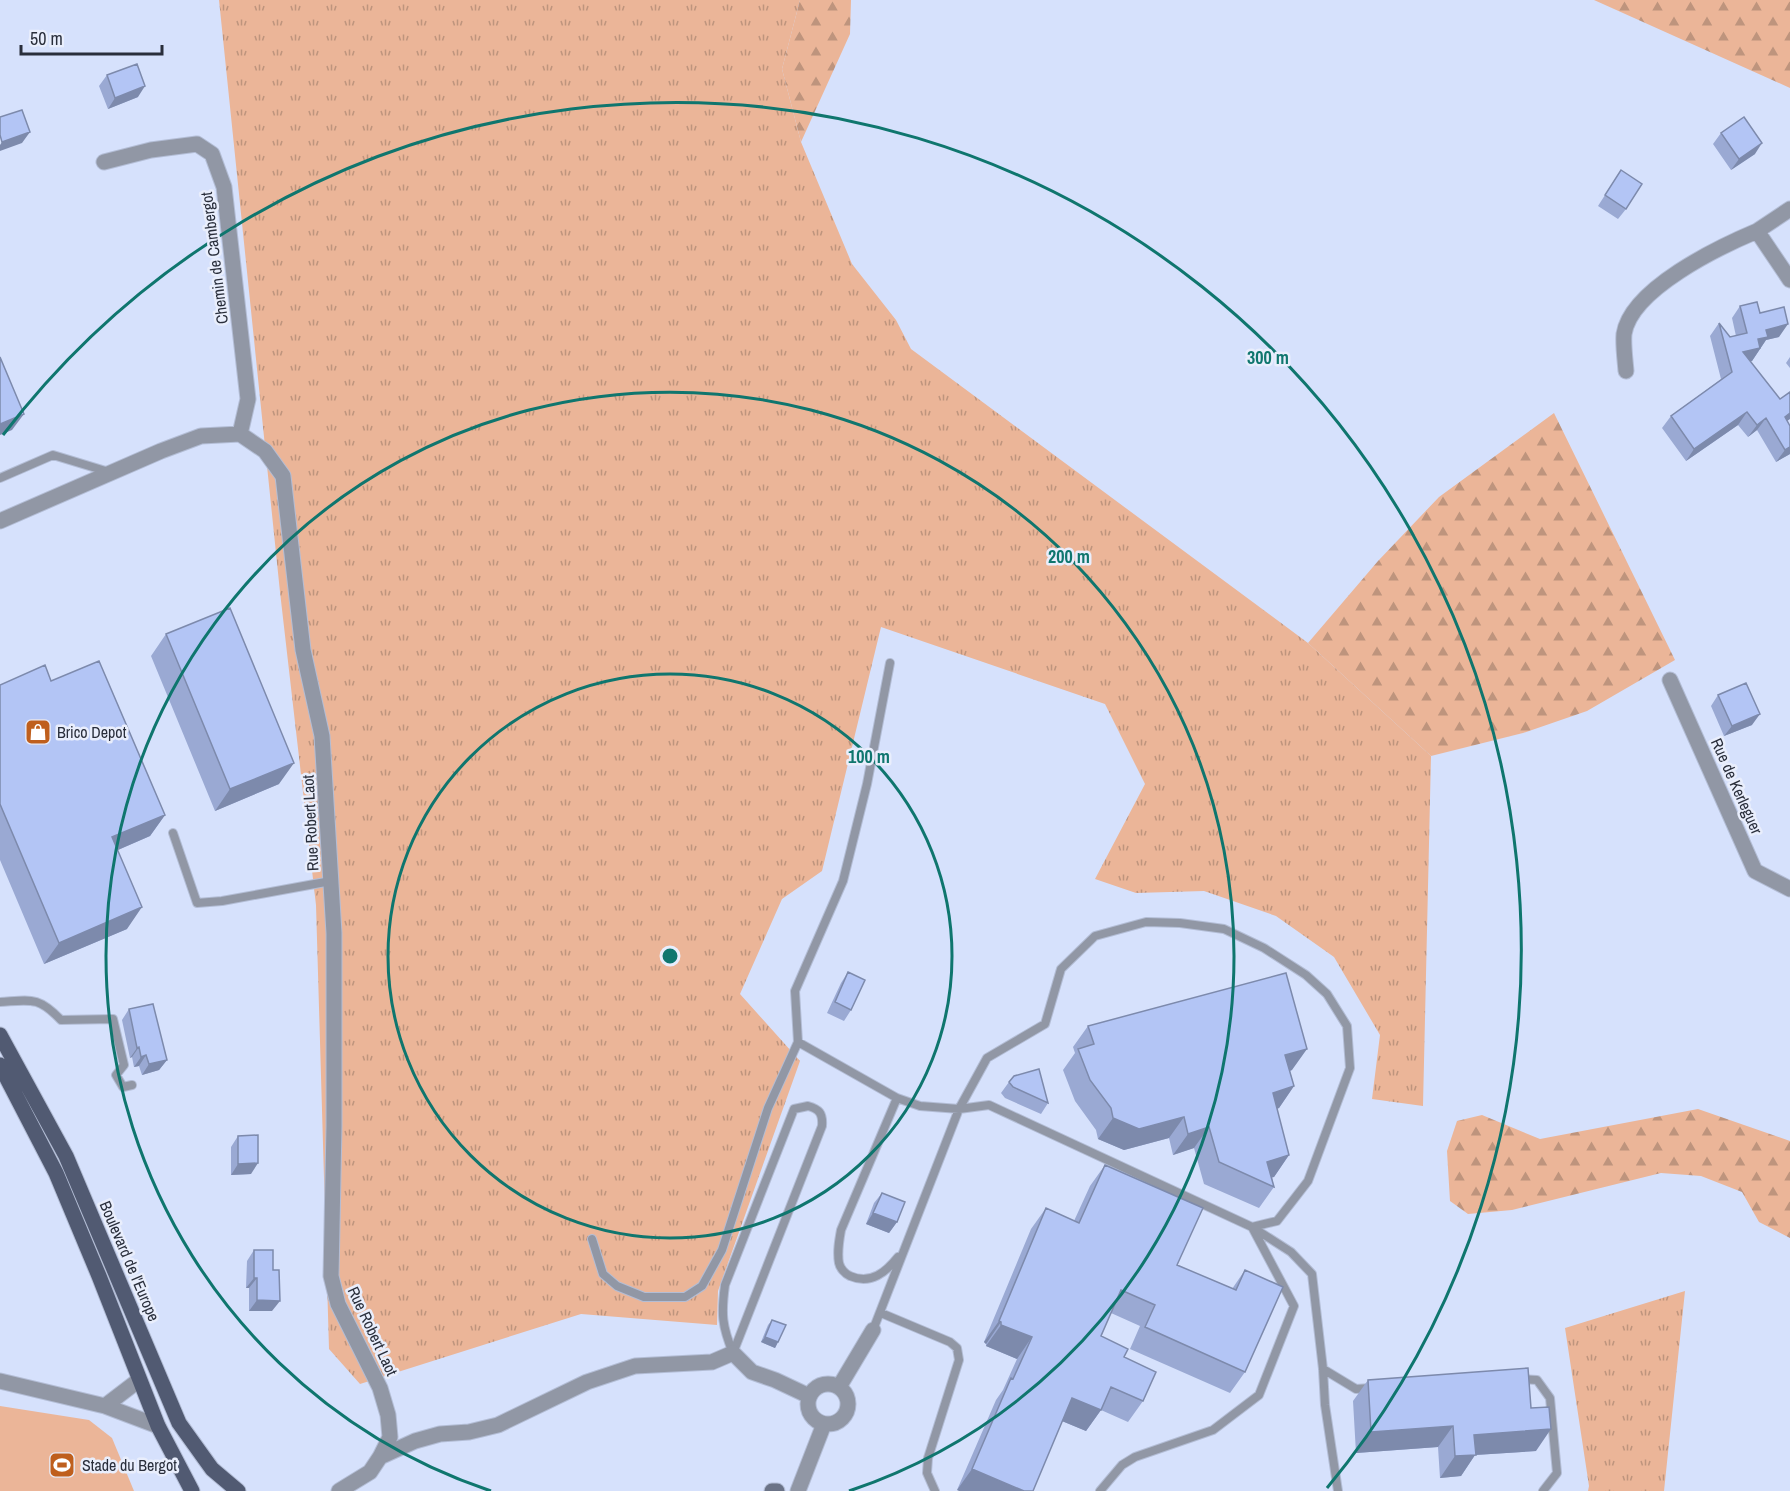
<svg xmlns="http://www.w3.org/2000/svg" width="1790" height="1491" viewBox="0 0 1790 1491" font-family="'Archivo Narrow',sans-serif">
  <defs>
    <pattern id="grass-tufts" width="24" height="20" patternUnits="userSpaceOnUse" patternTransform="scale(1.5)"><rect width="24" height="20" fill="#ebb598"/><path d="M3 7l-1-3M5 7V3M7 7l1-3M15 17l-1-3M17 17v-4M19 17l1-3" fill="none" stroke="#be947d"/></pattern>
    <pattern id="forest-firs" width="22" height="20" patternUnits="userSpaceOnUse" patternTransform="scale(1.5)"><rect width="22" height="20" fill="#ebb598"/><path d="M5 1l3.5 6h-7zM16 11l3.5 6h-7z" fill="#be947d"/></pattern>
  </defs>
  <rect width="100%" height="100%" fill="#d6e1fc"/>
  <path fill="url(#grass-tufts)" d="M 219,0 L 800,0 L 782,69 L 801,142 L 852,264 L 896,320 L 911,349 L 1308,643 L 1431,756 L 1423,1106 L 1372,1099 L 1380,1035 L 1334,957 L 1276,916 L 1204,891 L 1136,893 L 1095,879 L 1145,784 L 1105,704 L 881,627 L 822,871 L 782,899 L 740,994 L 800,1061 L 718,1291 L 717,1325 L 581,1314 L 360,1384 L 329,1349 L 316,905 L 280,592 Z
    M 1685,1291 L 1664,1491 L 1588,1491 L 1589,1486 L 1565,1328 Z"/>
  <path fill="url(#forest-firs)" d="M 800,0 L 851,0 L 850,34 L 801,142 L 782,69 Z
    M 1594,0 L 1790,0 L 1790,88 Z
    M 1554,413 L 1675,660 L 1587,711 L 1523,733 L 1431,756 L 1308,643 L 1378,561 L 1439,497 Z
    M 1698,1109 L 1790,1141 L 1790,1238 L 1759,1222 L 1742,1192 L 1701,1176 L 1661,1173 L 1512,1210 L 1468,1214 L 1450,1201 L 1447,1151 L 1457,1121 L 1482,1115 L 1540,1139 Z"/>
  <path fill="#ebb598" d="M 0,1406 L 89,1420 L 112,1438 L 134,1491 L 0,1491 Z"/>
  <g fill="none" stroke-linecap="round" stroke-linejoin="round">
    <g stroke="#b3bdd5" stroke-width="10">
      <path id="lane" d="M 0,478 L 53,455 L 109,472
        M 890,663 L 867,784 L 843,881 L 795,991 L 798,1042 L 897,1098 L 920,1106 L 959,1109 L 989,1105 L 1252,1227 L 1294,1306 L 1259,1395 L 1213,1430 L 1135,1457 L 1122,1465 L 1100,1491
        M 173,833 L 197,903 L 222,901 L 331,881
        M 0,1002 C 31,1000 38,996 61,1020 L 113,1019 L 124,1065 L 116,1075 L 123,1087 L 132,1085
        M 897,1098 L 841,1230 C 839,1241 837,1252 839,1263 C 840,1268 845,1274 850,1276 C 871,1285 886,1272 898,1257
        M 808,1106 C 819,1109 823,1113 822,1126 L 733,1353 C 722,1326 721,1314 725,1285 L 794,1109 Z
        M 1252,1227 L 1291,1252 L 1312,1274 L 1323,1369 L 1325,1405 L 1338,1491
        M 592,1239 L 603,1274 L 617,1286 L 644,1297 L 685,1297 L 702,1286 L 722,1250 L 768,1108 L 798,1042
        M 881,1313 L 950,1342 L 957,1348 L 959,1360 L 928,1458 L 927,1473 L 935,1491
        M 873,1330 L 959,1109 L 987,1058 L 1045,1024 L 1061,969 L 1095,936 L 1146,922 L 1180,923 L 1224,929 L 1264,948 L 1306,975 L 1327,994 L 1347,1026 L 1350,1068 L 1308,1181 L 1277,1221 L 1252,1227
        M 1323,1369 L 1356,1389 L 1371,1388
        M 1519,1379 L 1537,1380 L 1550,1398 L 1557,1473 L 1543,1491"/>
    </g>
    <g stroke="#b3bdd5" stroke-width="17">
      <path id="street" d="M 104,162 L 151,150 L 197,144 L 212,154 L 224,187 L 248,399 L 240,434
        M 1790,209 L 1757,231 L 1790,280
        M 1626,371 C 1625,359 1623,345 1624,334 C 1631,289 1719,247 1757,231
        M 0,521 L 161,451 L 201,436 L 240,434 L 265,451 L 283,476 L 303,650 L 322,736 L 334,933 L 334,1126 L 331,1276 L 338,1304 L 380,1388 L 388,1415 L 390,1437 L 380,1457 L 370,1472 L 339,1491
        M 1670,680 L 1755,871 L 1790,889
        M 0,1381 L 105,1406 L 158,1426
        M808 1404a20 20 0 1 1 40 0a20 20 0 1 1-40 0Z
        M 839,1387 L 873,1330
        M 105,1406 L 139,1380
        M 380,1457 L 415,1441 L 440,1434 L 469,1432 L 498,1425 L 587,1382 L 635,1366 L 712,1362 L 733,1353 L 752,1372 L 775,1380 L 809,1396
        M 798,1491 L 824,1424"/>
    </g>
    <g stroke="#b3bdd5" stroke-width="17">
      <path id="secondary" d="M 772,1491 L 777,1491"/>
    </g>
    <g stroke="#b3bdd5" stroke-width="17">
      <path id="primary" d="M 0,1035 L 66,1156 L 179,1423 L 212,1469 L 238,1491
        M 0,1065 L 56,1173 L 99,1276 L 158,1426 L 192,1491"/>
    </g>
    <use href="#lane" stroke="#9197a5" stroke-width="8"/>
    <use href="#street" stroke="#9197a5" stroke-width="15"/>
    <use href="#secondary" stroke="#6b7387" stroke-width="15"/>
    <use href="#primary" stroke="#515a72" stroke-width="15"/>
  </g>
  <path fill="#9aa9d3" d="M 107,75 L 138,97 L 108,109 L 99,86 Z
    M 1721,133 L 1755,154 L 1731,170 L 1713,144 Z
    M 1621,170 L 1626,209 L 1618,219 L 1598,206 Z
    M 1740,306 L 1760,313 L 1779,337 L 1766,340 L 1752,361 L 1750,361 L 1787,421 L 1790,454 L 1776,462 L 1757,430 L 1748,437 L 1738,425 L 1686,461 L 1662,428 L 1671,416 L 1721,379 L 1710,336 L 1719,323 L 1730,337 L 1736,336 L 1732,318 Z
    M 1790,357 L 1790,368 L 1786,363 Z
    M 166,634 L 279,784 L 215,811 L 151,656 Z
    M 51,681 L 165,815 L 150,836 L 118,850 L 127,929 L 44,964 L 0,860 L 0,685 Z
    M 1718,695 L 1752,725 L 1724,736 L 1711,706 Z
    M 848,972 L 851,1010 L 844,1021 L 827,1013 L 841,983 Z
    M 129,1009 L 167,1060 L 159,1070 L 142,1075 L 139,1066 L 134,1067 L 132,1057 L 130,1058 L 122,1020 Z
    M 1088,1026 L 1292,1070 L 1290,1071 L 1294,1086 L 1279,1108 L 1277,1109 L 1289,1155 L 1274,1177 L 1272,1177 L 1274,1187 L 1259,1208 L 1204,1184 L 1194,1148 L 1173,1155 L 1169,1138 L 1124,1150 L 1098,1139 L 1096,1130 L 1075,1101 L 1063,1070 L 1075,1053 L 1073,1047 Z
    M 1009,1082 L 1048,1103 L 1041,1114 L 1005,1098 L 1001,1093 Z
    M 238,1136 L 251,1174 L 231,1175 L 231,1147 Z
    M 1105,1165 L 1177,1265 L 1232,1289 L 1245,1270 L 1245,1372 L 1230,1393 L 1130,1349 L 1140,1326 L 1111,1313 L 1101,1336 L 1124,1357 L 1143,1401 L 1128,1422 L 1101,1410 L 1086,1431 L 1062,1421 L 957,1490 L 996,1400 L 1003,1390 L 1017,1359 L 986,1346 L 986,1344 L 984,1342 L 1031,1229 L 1046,1208 L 1074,1221 L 1090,1186 Z
    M 882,1193 L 897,1222 L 889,1233 L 866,1224 L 874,1203 Z
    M 254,1250 L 272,1311 L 249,1311 L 249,1288 L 246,1288 L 247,1261 Z
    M 772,1320 L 778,1342 L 775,1348 L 761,1342 L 768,1325 Z
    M 1368,1380 L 1531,1408 L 1536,1451 L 1475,1455 L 1461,1476 L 1440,1478 L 1438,1447 L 1356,1453 L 1353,1401 Z"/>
  <path fill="#7d8aac" d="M 145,86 L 138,97 L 108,109 L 115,98 Z
    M 30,132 L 22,143 L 0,151 L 0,145 L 2,142 Z
    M 1762,143 L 1755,154 L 1731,170 L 1739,159 Z
    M 1788,324 L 1779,337 L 1766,340 L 1752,361 L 1734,365 L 1743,352 L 1766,330 Z
    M 1747,412 L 1738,425 L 1686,461 L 1694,449 Z
    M 1790,413 L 1790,419 L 1776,429 L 1785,417 Z
    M 24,414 L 12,430 L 0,435 L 0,424 Z
    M 1766,418 L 1757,430 L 1748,437 L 1757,425 Z
    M 1790,447 L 1790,454 L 1776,462 L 1785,450 Z
    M 1760,714 L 1752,725 L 1724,736 L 1732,726 Z
    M 294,763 L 279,784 L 215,811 L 230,789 Z
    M 165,815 L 150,836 L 97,859 L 112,837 Z
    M 142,907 L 127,929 L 44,964 L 59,943 Z
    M 139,1047 L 132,1057 L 130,1058 L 137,1048 Z
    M 1307,1049 L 1292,1070 L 1270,1077 L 1285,1055 Z
    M 146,1055 L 139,1066 L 134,1067 L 141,1057 Z
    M 167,1060 L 159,1070 L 142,1075 L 149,1064 Z
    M 1294,1086 L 1279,1108 L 1258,1115 L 1273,1093 Z
    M 1184,1117 L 1169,1138 L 1124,1150 L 1098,1139 L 1113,1118 Z
    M 1209,1127 L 1194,1148 L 1173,1155 L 1188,1134 Z
    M 1289,1155 L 1274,1177 L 1260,1181 L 1267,1162 Z
    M 258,1163 L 251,1174 L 231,1175 L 238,1164 Z
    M 873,1213 L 897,1222 L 889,1233 L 866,1224 Z
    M 254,1278 L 257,1278 L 249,1288 L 246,1288 Z
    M 257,1300 L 280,1301 L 272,1311 L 249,1311 Z
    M 999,1321 L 1001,1322 L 986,1344 L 984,1342 Z
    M 1001,1325 L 1032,1337 L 1017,1359 L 986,1346 Z
    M 765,1337 L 778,1342 L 775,1348 L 761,1342 Z
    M 1072,1398 L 1101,1410 L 1086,1431 L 1057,1419 Z
    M 1453,1426 L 1438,1447 L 1356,1453 L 1371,1432 Z
    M 1551,1429 L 1536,1451 L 1475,1455 L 1461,1476 L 1440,1478 L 1455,1456 L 1474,1435 Z
    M 972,1469 L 1024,1491 L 959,1491 L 957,1490 Z"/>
  <path fill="#b3c5f5" stroke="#7d8aac" stroke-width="1.5" d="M 137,64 L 145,86 L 115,98 L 107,75 Z
    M 22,110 L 30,132 L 2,142 L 0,135 L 0,117 Z
    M 1744,117 L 1762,143 L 1739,159 L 1721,133 Z
    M 1621,170 L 1642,184 L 1626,209 L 1605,195 Z
    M 1757,302 L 1760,313 L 1784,307 L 1788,324 L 1766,330 L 1768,337 L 1758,339 L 1760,348 L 1743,352 L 1780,399 L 1790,392 L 1790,413 L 1785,417 L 1790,426 L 1790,447 L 1785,450 L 1766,418 L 1757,425 L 1747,412 L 1694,449 L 1671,416 L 1732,372 L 1719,323 L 1730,337 L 1747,333 L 1740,306 Z
    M 0,357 L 24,414 L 0,424 Z
    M 230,608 L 294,763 L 230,789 L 166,634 Z
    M 99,661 L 165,815 L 112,837 L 142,907 L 59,943 L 0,804 L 0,685 L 45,665 L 51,681 Z
    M 1746,683 L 1760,714 L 1732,726 L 1718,695 Z
    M 848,972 L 865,980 L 851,1010 L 835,1002 Z
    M 1286,973 L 1307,1049 L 1285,1055 L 1294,1086 L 1273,1093 L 1289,1155 L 1267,1162 L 1274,1187 L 1219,1162 L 1209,1127 L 1188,1134 L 1184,1117 L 1139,1129 L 1113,1118 L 1111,1108 L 1090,1080 L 1078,1049 L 1094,1044 L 1088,1026 Z
    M 153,1004 L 167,1060 L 149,1064 L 146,1055 L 141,1057 L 139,1047 L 137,1048 L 129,1009 Z
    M 1039,1069 L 1048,1103 L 1013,1087 L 1009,1082 L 1014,1076 Z
    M 258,1135 L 258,1163 L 238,1164 L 238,1136 Z
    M 1105,1165 L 1203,1208 L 1177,1265 L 1236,1290 L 1245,1270 L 1283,1287 L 1245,1372 L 1145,1327 L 1155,1305 L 1121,1290 L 1101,1336 L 1128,1349 L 1124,1357 L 1156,1372 L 1143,1401 L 1111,1387 L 1101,1410 L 1072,1398 L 1033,1491 L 1024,1491 L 972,1469 L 1011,1378 L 1013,1379 L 1032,1337 L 1001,1325 L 1001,1322 L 999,1321 L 1046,1208 L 1079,1223 Z
    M 882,1193 L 905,1202 L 897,1222 L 873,1213 Z
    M 254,1250 L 273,1250 L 273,1270 L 279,1270 L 280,1301 L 257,1300 L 257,1278 L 254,1278 Z
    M 772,1320 L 786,1325 L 778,1342 L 765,1337 Z
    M 1528,1368 L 1531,1408 L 1549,1407 L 1551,1429 L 1474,1435 L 1476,1455 L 1455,1456 L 1453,1426 L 1371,1432 L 1368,1380 Z"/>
  <g fill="none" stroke="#0f766e" stroke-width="3">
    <circle cx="670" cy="956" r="282"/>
    <path d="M491 1491A564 564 0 1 1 849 1491"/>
    <path d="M3 435A846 846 0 1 1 1327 1488"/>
  </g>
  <defs>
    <g id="shop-square" transform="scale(1.35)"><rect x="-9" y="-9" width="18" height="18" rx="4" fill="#bf5f1d" stroke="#e9eefc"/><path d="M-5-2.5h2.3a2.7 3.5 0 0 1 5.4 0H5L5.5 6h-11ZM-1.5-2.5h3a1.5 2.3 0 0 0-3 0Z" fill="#fff"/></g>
    <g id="stadium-square" transform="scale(1.35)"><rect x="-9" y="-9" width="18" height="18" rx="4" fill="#bf5f1d" stroke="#e9eefc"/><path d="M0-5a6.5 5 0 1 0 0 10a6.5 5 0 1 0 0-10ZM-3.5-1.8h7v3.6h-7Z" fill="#fff"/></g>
  </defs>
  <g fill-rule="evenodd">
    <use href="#shop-square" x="38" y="732"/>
    <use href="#stadium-square" x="62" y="1465"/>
  </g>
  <g text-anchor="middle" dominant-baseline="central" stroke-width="5" stroke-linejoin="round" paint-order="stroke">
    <g font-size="16" fill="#292e3b" stroke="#e9eefc">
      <text transform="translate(214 258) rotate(-97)">Chemin de Cambergot</text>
      <text transform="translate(1737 786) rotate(66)">Rue de Kerleguer</text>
      <text transform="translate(310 823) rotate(-93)">Rue Robert Laot</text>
      <text transform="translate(130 1261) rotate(67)">Boulevard de l'Europe</text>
      <text transform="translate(373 1331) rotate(65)">Rue Robert Laot</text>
    </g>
    <g font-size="16" fill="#292e3b" stroke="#e9eefc" text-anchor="start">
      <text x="57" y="732">Brico Depot</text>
      <text x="82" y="1465">Stade du Bergot</text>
    </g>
  </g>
  <circle cx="670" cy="956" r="9" fill="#0f766e" stroke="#e9eefc" stroke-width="3"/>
  <g font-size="18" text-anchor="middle" font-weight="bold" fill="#0f766e" stroke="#e9eefc" stroke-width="5" stroke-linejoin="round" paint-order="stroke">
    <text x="1268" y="364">300 m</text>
    <text x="1069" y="563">200 m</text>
    <text x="869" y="763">100 m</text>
  </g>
  <path d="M21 45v9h141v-9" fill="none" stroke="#292e3b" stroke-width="3"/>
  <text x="30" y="45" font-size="18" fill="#292e3b" stroke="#e9eefc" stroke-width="4.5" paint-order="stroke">50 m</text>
</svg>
